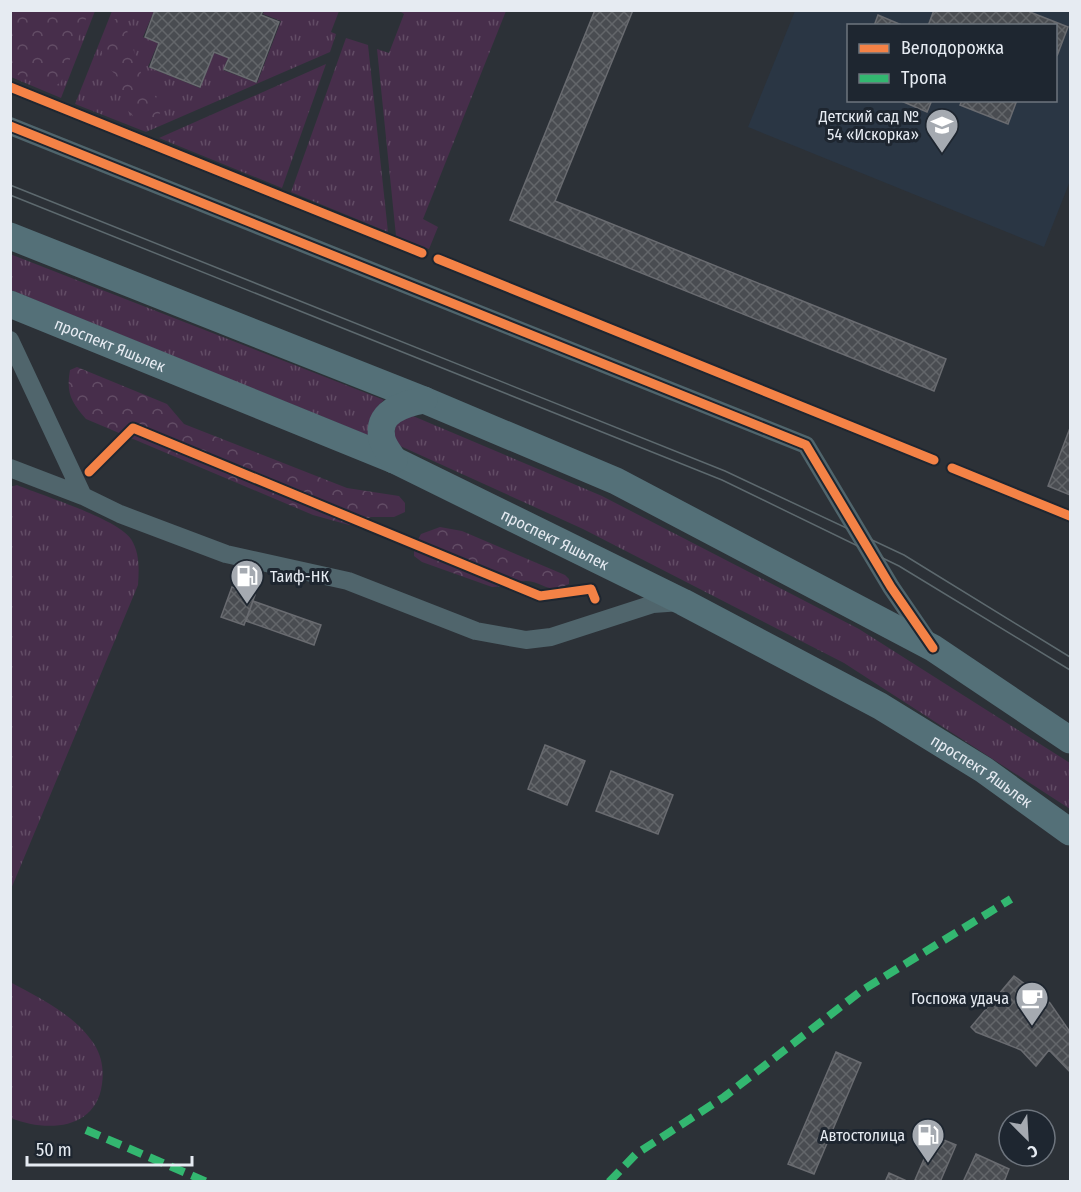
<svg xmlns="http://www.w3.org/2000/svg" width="1081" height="1192" viewBox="0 0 1081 1192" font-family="'Fira Sans Condensed',sans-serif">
  <defs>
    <pattern id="grass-tufts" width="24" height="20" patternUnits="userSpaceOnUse" patternTransform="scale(1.5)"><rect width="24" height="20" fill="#472e4b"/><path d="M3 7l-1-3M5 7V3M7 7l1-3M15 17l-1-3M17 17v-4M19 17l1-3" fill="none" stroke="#624c65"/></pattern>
    <pattern id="forest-crowns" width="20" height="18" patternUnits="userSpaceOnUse" patternTransform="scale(1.5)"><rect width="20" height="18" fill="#472e4b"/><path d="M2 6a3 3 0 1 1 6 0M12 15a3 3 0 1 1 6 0" fill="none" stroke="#624c65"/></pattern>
    <pattern id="building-cross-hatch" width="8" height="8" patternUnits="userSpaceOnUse" patternTransform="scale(1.5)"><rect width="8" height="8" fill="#494c51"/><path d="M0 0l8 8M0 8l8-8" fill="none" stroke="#63666a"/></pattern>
  </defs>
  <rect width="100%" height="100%" fill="#2c3137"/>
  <path fill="#2a3644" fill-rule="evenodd" d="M 795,11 L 1070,11 L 1070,181 L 1044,247 L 748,127 ZM 848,26 L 1056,26 L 1056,100 L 848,100 Z"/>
  <path fill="url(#grass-tufts)" d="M 10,11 L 95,11 L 61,98 L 11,77 Z
    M 112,11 L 154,11 L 143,37 L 158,43 L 148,67 L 200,88 L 214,53 L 228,58 L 223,70 L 257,83 L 281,21 L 263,14 L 264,11 L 339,11 L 331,32 L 336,34 L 330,52 L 146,132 L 75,104 Z
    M 405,11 L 506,11 L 423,219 L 438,227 L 429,249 L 396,236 L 377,49 L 389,53 L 404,14 L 401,12 Z
    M 346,38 L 368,45 L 388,232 L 291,192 Z
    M 326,64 L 282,188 L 159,138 Z
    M 10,254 L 384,400 C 371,413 369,417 370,436 L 11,290 Z
    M 413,416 L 602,496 L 859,629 L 1070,763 L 1070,809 L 844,663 L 583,529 L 398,445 L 394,438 L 396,422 Z
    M 17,485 C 43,496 116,518 131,539 C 140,553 139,570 138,585 L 11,889 L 10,487 Z
    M 10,982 C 40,998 75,1015 94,1044 C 102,1056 104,1071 102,1084 C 96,1131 45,1132 11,1118 Z"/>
  <path fill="url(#forest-crowns)" d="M 10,11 L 89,11 L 61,82 L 53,87 L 44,86 L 11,72 Z
    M 114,19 L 120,19 L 125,24 L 141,73 L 159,103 L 160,115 C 148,126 133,122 126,107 C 122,100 122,89 119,80 C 115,73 109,69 105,62 C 97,49 105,28 114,19 Z
    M 77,367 L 167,404 L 184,424 L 347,488 L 399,496 L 405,503 L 405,512 L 394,517 L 371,517 L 349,525 L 313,515 L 86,419 C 71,402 66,393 70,370 Z
    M 440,527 L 462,531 L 565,575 L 569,579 L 569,584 C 545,595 546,582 526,581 C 515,581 504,587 492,587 L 422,562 L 414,556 L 414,547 L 421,534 Z"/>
  <path fill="url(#building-cross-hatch)" stroke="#696b70" stroke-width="1.5" d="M 155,10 L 263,10 L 261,15 L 279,22 L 256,82 L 224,69 L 229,58 L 214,52 L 200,87 L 150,67 L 159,43 L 145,37 Z
    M 595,10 L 633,10 L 555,201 L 946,359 L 934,391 L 510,220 Z
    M 934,10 L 1031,10 L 1030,12 L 1068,27 L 1057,56 L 1056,26 L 928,26 Z
    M 878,15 L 904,26 L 874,26 Z
    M 899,100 L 932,100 L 927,112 Z
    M 962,100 L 1017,100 L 1008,124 L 960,105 Z
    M 1070,428 L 1070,495 L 1048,486 Z
    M 232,587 L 255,595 L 244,625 L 221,617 Z
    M 253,601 L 321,625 L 314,645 L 246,621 Z
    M 545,745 L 585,761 L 567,805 L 528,789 Z
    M 611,771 L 673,795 L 658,834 L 596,811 Z
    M 1014,976 L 1050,1003 L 1070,1032 L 1070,1072 L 1049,1050 L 1036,1066 L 1021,1050 L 976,1032 L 971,1027 Z
    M 836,1052 L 861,1063 L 814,1174 L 788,1164 Z
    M 934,1136 L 956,1145 L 940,1182 L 918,1182 L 915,1180 Z
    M 976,1154 L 1009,1169 L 1004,1182 L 963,1182 Z
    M 889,1173 L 909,1182 L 885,1182 Z"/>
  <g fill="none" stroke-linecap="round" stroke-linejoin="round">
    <path stroke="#50656c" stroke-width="18" d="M 10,126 L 806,445 L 891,587 L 930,644
      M 10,340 L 83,496
      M 10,468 L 83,496 L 120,514 L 226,554 L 348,581 L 476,631 L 526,640 L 551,637 L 653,604 L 681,602"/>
    <g stroke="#547078" stroke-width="27">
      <path d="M 10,236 L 424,400 L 616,481 L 933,648 L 1070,740"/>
      <path id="s1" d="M 10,304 L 394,460 L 683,602 L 880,706 L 984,770 L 1070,832"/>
      <path d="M 394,460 C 390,454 384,447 382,439 C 376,412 403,404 424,400"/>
    </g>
    <path stroke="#5d696e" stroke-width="1.5" d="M 10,185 L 725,471 L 904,555 L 1070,657
      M 10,195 L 722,480 L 899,566 L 1070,670"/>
    <path stroke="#33b770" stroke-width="8" stroke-dasharray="15 8" stroke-linecap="butt" d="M 86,1130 L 207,1182
      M 609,1182 L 636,1154 L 724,1097 L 861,991 L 1011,899"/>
    <g stroke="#1e2630" stroke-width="13">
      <path id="cycleway" d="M 10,87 L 422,253
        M 10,126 L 806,445 L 891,587 L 933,648
        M 438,259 L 934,460
        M 952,468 L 1070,516
        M 89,472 L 133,428 L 540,596 L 591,589 L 595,599"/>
    </g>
    <use href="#cycleway" stroke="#f48246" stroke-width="9"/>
  </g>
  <defs>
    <g id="school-pin" transform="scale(1.725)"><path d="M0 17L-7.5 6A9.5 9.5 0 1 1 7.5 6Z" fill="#a5aab1" stroke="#1e2630"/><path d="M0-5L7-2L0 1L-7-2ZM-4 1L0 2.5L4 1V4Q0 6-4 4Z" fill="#fff"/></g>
    <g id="fuel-pin" transform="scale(1.725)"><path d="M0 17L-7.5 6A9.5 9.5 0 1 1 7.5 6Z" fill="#a5aab1" stroke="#1e2630"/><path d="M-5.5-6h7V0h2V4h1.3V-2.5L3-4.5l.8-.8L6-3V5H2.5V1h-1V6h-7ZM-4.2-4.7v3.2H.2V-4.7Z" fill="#fff"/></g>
    <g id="cafe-pin" transform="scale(1.725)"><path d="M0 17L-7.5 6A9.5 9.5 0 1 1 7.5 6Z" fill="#a5aab1" stroke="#1e2630"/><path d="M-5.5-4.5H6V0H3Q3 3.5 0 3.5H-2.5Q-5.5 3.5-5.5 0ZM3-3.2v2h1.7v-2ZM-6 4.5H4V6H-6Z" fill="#fff"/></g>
  </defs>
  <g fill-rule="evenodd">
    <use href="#school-pin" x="942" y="125"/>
    <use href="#fuel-pin" x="247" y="576"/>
    <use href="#cafe-pin" x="1032" y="998"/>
    <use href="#fuel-pin" x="928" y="1135"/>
  </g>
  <g text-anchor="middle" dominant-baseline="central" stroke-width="6" stroke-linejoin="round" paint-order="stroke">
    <g font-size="16" fill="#e6ebf2" stroke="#1e2630" text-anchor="end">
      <text x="919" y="116">Детский сад №<tspan x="919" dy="18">54 «Искорка»</tspan></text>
      <text x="270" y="576" text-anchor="start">Таиф-НК</text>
      <text x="1009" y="998">Госпожа удача</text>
      <text x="905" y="1135">Автостолица</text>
    </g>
    <g font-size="16" fill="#e6ebf2" stroke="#1e2630">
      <text stroke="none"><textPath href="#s1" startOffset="108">проспект Яшьлек</textPath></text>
      <text stroke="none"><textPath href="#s1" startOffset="594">проспект Яшьлек</textPath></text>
      <text stroke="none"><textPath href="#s1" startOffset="1080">проспект Яшьлек</textPath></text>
    </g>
  </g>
  <rect width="1081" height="1192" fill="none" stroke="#e6ebf2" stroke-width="24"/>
  <rect x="847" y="24" width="210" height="78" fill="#1e2630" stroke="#6e757e" stroke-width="1.5"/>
  <rect x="859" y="44" width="30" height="9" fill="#f48246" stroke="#6e757e" stroke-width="1.5"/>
  <text x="901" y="54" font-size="18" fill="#e6ebf2">Велодорожка</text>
  <rect x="859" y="74" width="30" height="9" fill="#33b770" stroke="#6e757e" stroke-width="1.5"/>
  <text x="901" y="84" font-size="18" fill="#e6ebf2">Тропа</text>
  <g transform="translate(1027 1138) rotate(156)"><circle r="28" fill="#1e2630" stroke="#6e757e" stroke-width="1.5"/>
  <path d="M0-4.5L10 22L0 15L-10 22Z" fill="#a5aab1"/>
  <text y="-9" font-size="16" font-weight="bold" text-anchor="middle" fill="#e6ebf2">С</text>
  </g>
  <path d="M27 1156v9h165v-9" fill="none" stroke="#e6ebf2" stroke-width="3"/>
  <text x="36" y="1156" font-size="18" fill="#e6ebf2" stroke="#1e2630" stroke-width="4.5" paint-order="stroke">50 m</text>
</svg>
